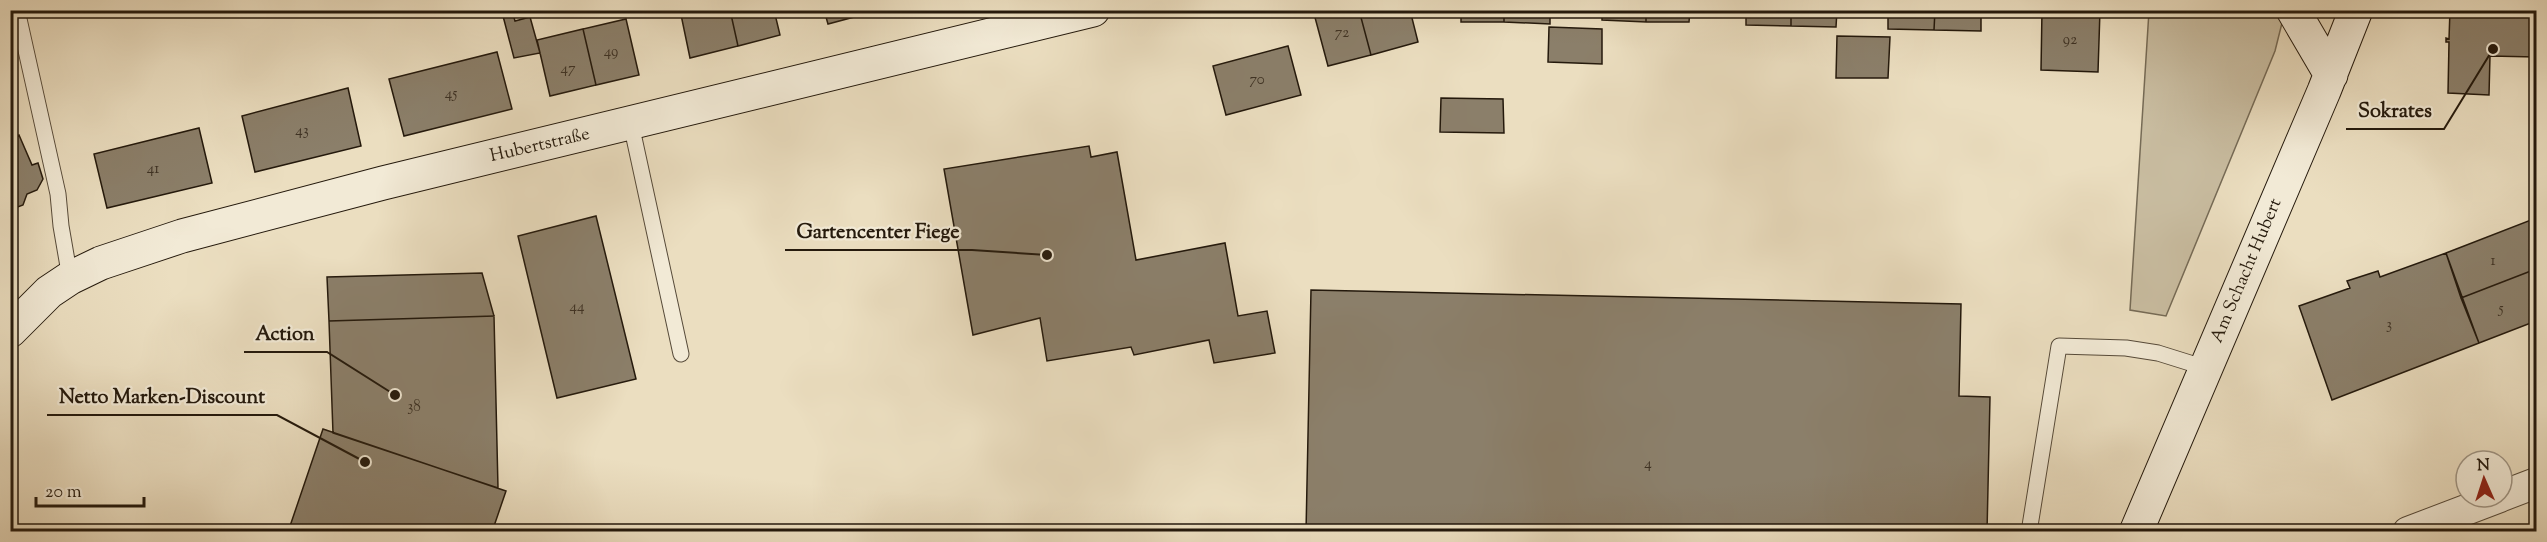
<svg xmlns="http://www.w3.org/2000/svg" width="2547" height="542" viewBox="0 0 2547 542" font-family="'Sorts Mill Goudy',serif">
  <rect width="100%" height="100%" fill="#ebdec0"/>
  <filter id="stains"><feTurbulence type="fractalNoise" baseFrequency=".00333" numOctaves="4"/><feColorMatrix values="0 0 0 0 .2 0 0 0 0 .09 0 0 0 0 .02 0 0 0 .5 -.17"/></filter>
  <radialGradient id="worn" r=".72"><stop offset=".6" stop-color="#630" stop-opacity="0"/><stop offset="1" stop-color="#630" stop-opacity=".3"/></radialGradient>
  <path fill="#c9bda1" stroke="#766b56" stroke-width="1.5" d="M 2149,11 L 2285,11 L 2275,51 L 2166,316 L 2130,310 Z"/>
  <path fill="#8b7f6a" stroke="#24190c" stroke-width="1.5" d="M 680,10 L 730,10 L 738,46 L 690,58 Z
    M 730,10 L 774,10 L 780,35 L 738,46 Z
    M 824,10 L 872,10 L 873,12 L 828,24 Z
    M 1313,10 L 1359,10 L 1371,55 L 1328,66 Z
    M 1359,10 L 1410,10 L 1418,42 L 1371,55 Z
    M 1461,10 L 1504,10 L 1504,22 L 1461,22 Z
    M 1504,10 L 1550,10 L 1550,24 L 1504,22 Z
    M 1602,10 L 1646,10 L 1646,22 L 1602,20 Z
    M 1646,10 L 1690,10 L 1689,22 L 1646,22 Z
    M 1746,10 L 1791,10 L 1791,26 L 1746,25 Z
    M 1791,10 L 1837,10 L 1836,27 L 1791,26 Z
    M 1888,10 L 1935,10 L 1934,30 L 1888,29 Z
    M 1935,10 L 1981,10 L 1981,31 L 1934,30 Z
    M 2042,10 L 2100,10 L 2098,72 L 2041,70 Z
    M 2450,10 L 2536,10 L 2536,57 L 2490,56 L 2489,95 L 2448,93 L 2449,42 L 2446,42 L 2446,38 L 2449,39 Z
    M 513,14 L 515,21 L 530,17 L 540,53 L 514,58 L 503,16 Z
    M 626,19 L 639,75 L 596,85 L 583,29 Z
    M 1549,27 L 1602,29 L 1602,64 L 1548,62 Z
    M 583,29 L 596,85 L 550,96 L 537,40 Z
    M 1837,36 L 1890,37 L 1888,78 L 1836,78 Z
    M 1288,46 L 1301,95 L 1226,115 L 1213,66 Z
    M 497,52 L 512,109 L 404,136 L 389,79 Z
    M 348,88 L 361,146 L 255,172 L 242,116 Z
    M 1441,98 L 1503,99 L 1504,133 L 1440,132 Z
    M 199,128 L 212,183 L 107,208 L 94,154 Z
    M 19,135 L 32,165 L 38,163 L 43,179 L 37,190 L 27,194 L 23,205 L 10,210 L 10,139 Z
    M 1089,146 L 1091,157 L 1117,152 L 1136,260 L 1225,243 L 1238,316 L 1267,311 L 1275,353 L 1214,363 L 1209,340 L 1134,355 L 1131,347 L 1047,361 L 1040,318 L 973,335 L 944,169 Z
    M 596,216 L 636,379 L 557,398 L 518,236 Z
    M 2536,218 L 2536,269 L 2461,298 L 2446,253 Z
    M 2446,253 L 2479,343 L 2332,400 L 2299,306 L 2350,288 L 2347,281 L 2378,271 L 2380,277 Z
    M 2536,269 L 2536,321 L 2479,343 L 2461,298 Z
    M 482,273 L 494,316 L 329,321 L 327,277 Z
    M 1311,290 L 1961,304 L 1959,396 L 1990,397 L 1987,532 L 1306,532 Z
    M 494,316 L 498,488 L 333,433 L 329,321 Z
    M 323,429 L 506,491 L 492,532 L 288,532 Z
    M 2536,524 L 2536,532 L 2518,532 Z"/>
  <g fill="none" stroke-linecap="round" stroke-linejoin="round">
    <g stroke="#564a39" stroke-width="17">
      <path id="lane" d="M 17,10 L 58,194 L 61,226 L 70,278
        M 631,124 L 681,354
        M 2029,532 L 2059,346 L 2126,348 L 2158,353 L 2206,368"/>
    </g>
    <g stroke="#564a39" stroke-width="32">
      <path id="street" d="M 2502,496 L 2536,483
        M 2408,532 L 2500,497"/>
    </g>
    <g stroke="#24190c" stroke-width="35">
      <path id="secondary" d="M 2293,10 L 2331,75
        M 10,331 L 49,292 L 70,278 L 101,263 L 182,236 L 383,183 L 1093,10
        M 2136,532 L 2324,91 L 2356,10"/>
    </g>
    <use href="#lane" stroke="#f2ead6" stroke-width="15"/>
    <use href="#street" stroke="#f2ead6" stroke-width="30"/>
    <use href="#secondary" stroke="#f2ead6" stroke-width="33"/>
  </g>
  <g text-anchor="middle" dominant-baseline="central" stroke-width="4.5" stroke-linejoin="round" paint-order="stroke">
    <g font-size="15" fill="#3e3224">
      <text x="1342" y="33">72</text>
      <text x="2070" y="40">92</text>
      <text x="611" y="52">49</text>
      <text x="568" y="69">47</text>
      <text x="1257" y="80">70</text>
      <text x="451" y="94">45</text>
      <text x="302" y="131">43</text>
      <text x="153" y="169">41</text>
      <text x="2493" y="261">1</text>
      <text x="577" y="307">44</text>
      <text x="2501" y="309">5</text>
      <text x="2389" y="325">3</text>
      <text x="414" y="407">38</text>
      <text x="1648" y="464">4</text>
    </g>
    <g font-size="18" fill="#24190c" stroke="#f2ead6">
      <text transform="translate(540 146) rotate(-13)">Hubertstraße</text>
      <text transform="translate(2247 271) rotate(-67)">Am Schacht Hubert</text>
    </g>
  </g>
  <path fill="none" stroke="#24190c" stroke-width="2" d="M2493 49L2444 129H2346M1047 255L972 250H785M395 395L327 352H244M365 462L277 415H47"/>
  <g fill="#24190c" stroke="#f2ead6" stroke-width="2">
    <circle cx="2493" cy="49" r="6"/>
    <circle cx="1047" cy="255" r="6"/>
    <circle cx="395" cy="395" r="6"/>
    <circle cx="365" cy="462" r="6"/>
  </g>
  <g font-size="20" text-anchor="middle" font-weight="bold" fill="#24190c" stroke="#f2ead6" stroke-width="4.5" stroke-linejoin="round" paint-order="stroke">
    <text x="2395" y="117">Sokrates</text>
    <text x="878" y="238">Gartencenter Fiege</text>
    <text x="285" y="340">Action</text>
    <text x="162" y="403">Netto Marken-Discount</text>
  </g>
  <rect width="2547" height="542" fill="none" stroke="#ebdec0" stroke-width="36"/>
  <rect x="12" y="12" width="2523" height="518" fill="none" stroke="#24190c" stroke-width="3"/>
  <rect x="18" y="18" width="2511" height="506" fill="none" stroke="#24190c" stroke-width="1.5"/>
  <g transform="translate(2484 479) rotate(357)"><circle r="28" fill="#f2ead6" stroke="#a09685" stroke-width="1.5"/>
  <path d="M0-4.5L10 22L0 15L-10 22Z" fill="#8f2418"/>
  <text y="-9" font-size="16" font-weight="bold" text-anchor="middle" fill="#24190c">N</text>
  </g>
  <path d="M36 497v9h108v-9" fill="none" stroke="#24190c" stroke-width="3"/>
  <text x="45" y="497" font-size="18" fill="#24190c" stroke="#f2ead6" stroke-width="4.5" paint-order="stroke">20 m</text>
  <rect width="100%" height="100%" filter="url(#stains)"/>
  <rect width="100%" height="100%" fill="url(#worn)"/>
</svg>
